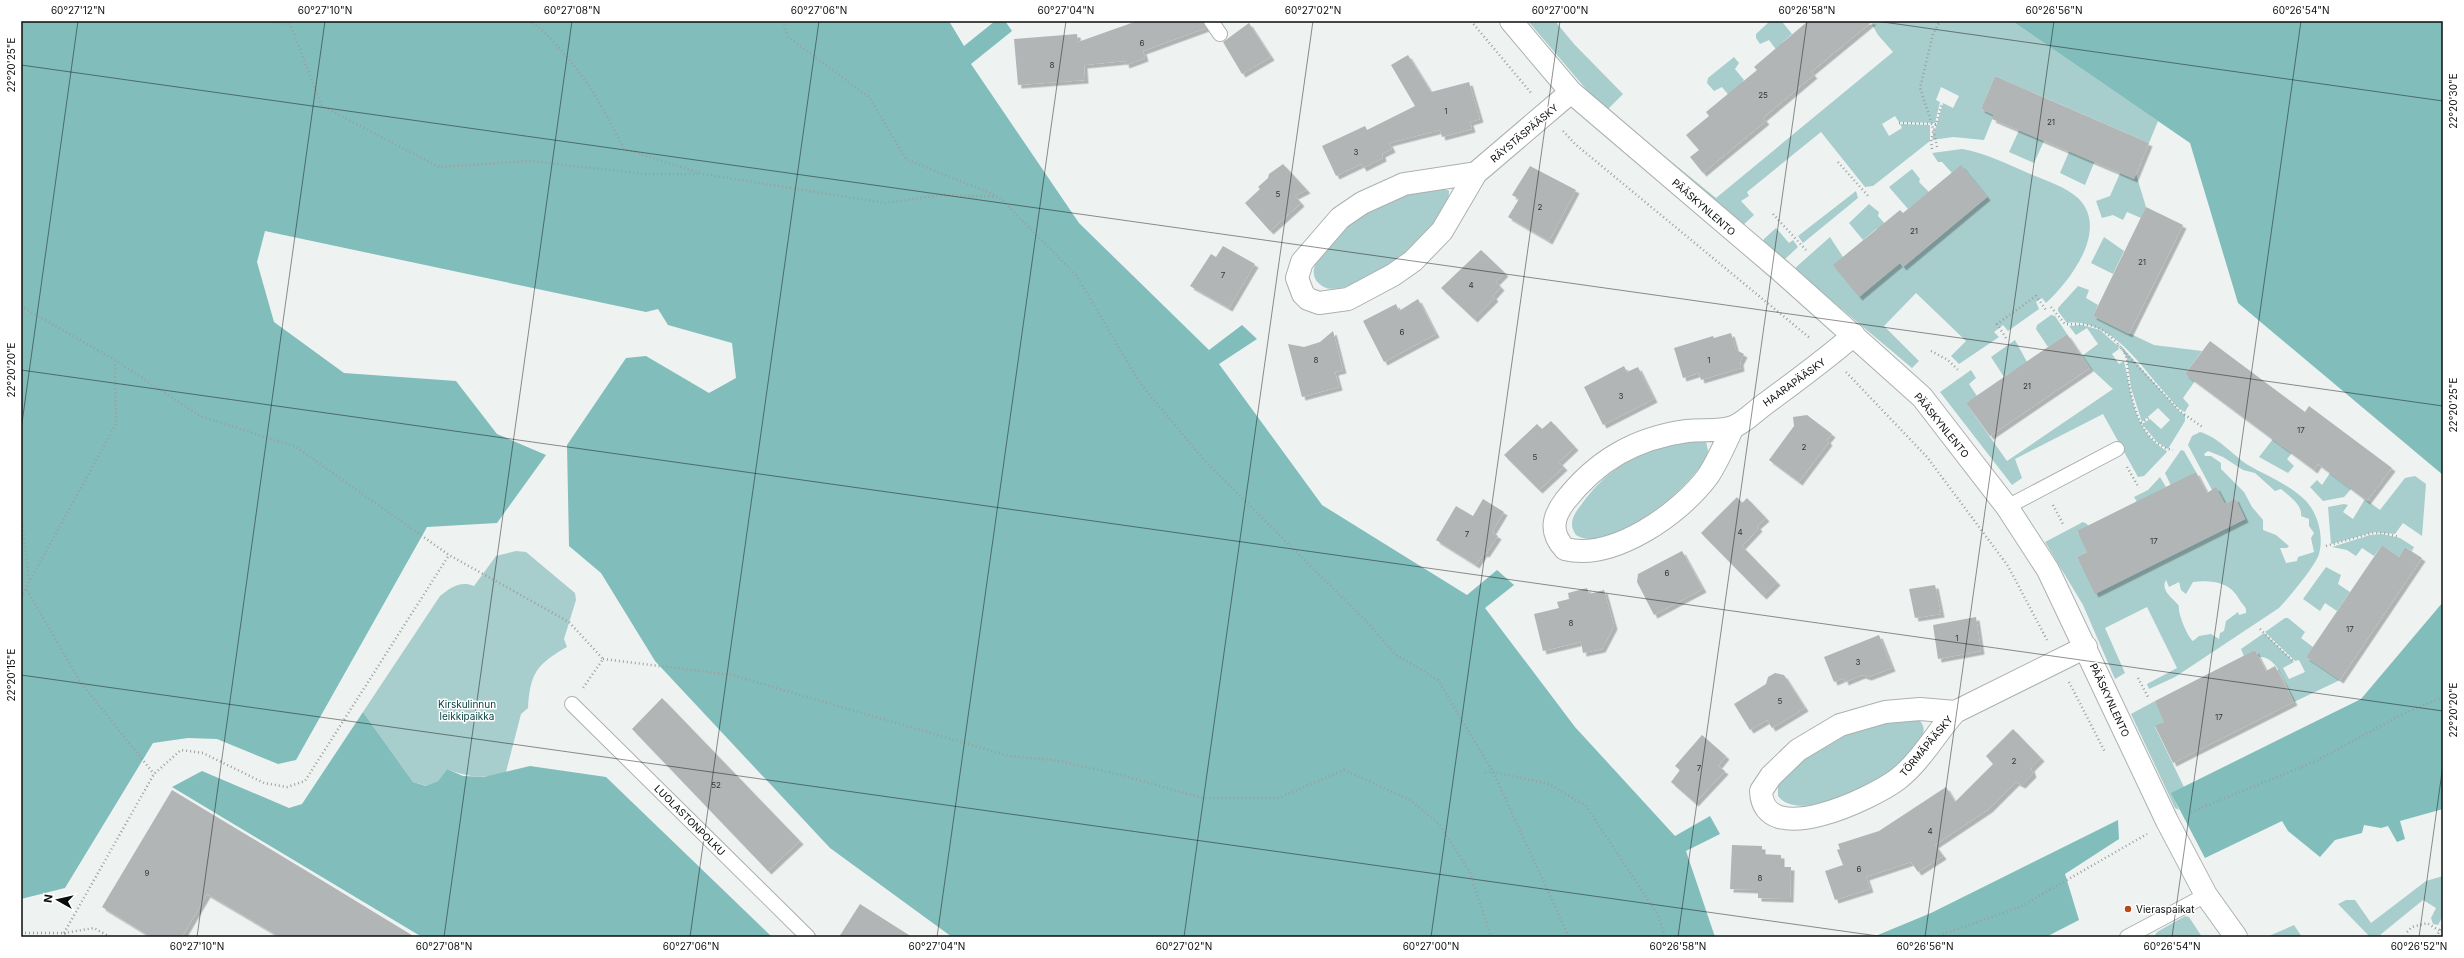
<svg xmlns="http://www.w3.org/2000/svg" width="2464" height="958" viewBox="0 0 2464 958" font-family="Inter,sans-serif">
  <defs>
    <filter id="shadow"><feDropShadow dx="3.5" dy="3.5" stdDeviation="0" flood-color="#0004"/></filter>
  </defs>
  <rect width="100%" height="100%" fill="#eef3f2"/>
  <path fill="#a7cdcc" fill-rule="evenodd" d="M 1528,21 L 1555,21 L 1574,44 L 1623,94 L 1608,109 L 1591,95 Z
    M 1770,21 L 1785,21 L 1783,23 L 1792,34 L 1783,42 L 1778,52 L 1769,40 L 1760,44 L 1756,38 L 1756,34 Z
    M 1870,21 L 2012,21 L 2158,121 L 2149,143 L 1995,76 L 1981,109 L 1994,115 L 1984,140 L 1953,137 L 1932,140 L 1943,103 L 1953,108 L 1959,96 L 1941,87 L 1936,100 L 1940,102 L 1935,123 L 1899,122 L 1895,116 L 1882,124 L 1889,136 L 1902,128 L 1900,124 L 1930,125 L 1930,141 L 1873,186 L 1865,187 L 1821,132 L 1747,192 L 1749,196 L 1741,201 L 1754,215 L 1742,226 L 1651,150 L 1652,146 L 1716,198 L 1893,52 L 1878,35 Z
    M 1734,57 L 1739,63 L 1735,69 L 1744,80 L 1731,98 L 1722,87 L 1714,91 L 1707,83 L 1708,78 Z
    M 2021,126 L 2044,141 L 2034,163 L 2009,152 Z
    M 2071,147 L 2096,158 L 2085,185 L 2060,173 Z
    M 1962,149 C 1986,153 2007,164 2028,173 C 2044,180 2065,186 2078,198 C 2110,229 2070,281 2046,303 L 2042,298 L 2036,302 L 2039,309 L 2008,331 L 2003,325 L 1994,332 L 1999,337 L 1959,364 L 1951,356 L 1966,341 L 1916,293 L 1884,326 L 1919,361 L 1912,368 L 1794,269 L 1830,237 L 1843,257 L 1900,263 L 1903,267 L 1987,197 L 1961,166 L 1952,173 L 1942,162 L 1938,162 L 1932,153 Z
    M 1912,169 L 1920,179 L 1919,182 L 1929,192 L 1908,209 L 1889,187 Z
    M 2122,169 L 2136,174 L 2146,207 L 2141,218 L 2127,212 L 2123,220 L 2113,215 L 2102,218 L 2096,201 L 2110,196 Z
    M 1445,189 L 1449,191 C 1450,206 1431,230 1422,241 C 1408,257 1344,298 1324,287 C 1290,269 1350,222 1367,213 C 1379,206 1391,201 1403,196 C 1416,191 1431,190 1445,189 Z
    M 1856,191 L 1858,198 L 1803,243 L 1798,236 Z
    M 1869,204 L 1879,212 L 1878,216 L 1887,226 L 1876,229 L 1863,240 L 1849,223 Z
    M 1776,228 L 1789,243 L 1793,240 L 1798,247 L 1784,260 L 1762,243 L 1764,239 Z
    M 2104,237 L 2124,251 L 2113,274 L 2091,263 Z
    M 2078,286 L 2089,290 L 2086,298 L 2098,305 L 2093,316 L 2154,345 L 2202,351 L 2185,374 L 2195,381 L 2183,398 L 2189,405 L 2185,412 C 2177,409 2171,399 2165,393 C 2139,364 2110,318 2067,323 L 2058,311 L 2058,308 Z
    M 2051,315 L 2055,316 L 2067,334 L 2048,347 L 2036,329 L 2037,325 Z
    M 2082,325 L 2100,330 L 2118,346 L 2119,349 L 2112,354 L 2119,364 L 2124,361 C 2132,394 2133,432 2167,451 L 2166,453 L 2144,476 L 2138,477 L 2103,414 L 2015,459 L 2022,478 L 2012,485 L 1940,392 L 1971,370 L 1976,378 L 1969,384 L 1977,396 L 1966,403 L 2007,461 L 2113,389 L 2090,368 L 2082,356 L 2098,344 L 2087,328 L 2076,335 L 2069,326 Z
    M 2015,340 L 2027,362 L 2004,377 L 1991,357 Z
    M 2121,346 L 2181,413 L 2185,414 L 2185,421 L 2168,449 L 2157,442 L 2142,424 L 2150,419 L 2161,429 L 2170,420 L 2158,408 L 2142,422 L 2131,388 L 2127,359 Z
    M 2200,432 C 2218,437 2233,455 2248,465 C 2267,476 2289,484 2305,500 C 2318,513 2324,536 2319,554 C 2316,565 2288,599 2279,608 L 2175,677 L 2149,689 L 2147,684 L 2177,668 L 2147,607 L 2105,628 L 2125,673 L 2115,679 L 2083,605 L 2045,542 L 2083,522 L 2087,524 L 2088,526 L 2077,532 L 2089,551 L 2077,557 L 2096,593 L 2245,519 L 2235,498 L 2225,504 L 2212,490 L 2188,445 L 2192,436 ZM 2208,451 L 2223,457 L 2243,470 L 2255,473 L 2275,491 L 2281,489 C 2289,496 2303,505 2301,516 L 2309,519 L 2309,526 L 2314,533 L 2311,538 L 2314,552 L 2298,557 L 2297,561 L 2286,563 L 2280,548 L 2287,548 L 2289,546 L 2276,535 L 2263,530 L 2263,520 L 2252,507 L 2244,492 L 2221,469 L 2221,463 L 2211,456 L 2205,456 L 2204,454 ZM 2166,580 L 2169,587 L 2179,582 L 2181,590 L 2186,594 L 2193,582 C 2211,580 2230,582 2239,599 C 2242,605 2247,606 2246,613 L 2239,615 L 2238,612 L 2226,621 L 2224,631 L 2220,633 L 2219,639 L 2211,634 L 2199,636 L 2193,641 C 2188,638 2177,612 2179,606 C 2173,598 2160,591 2166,580 Z
    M 1678,439 L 1706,441 L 1708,451 C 1699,484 1608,557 1576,535 C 1568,524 1573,515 1581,505 C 1608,467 1636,455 1678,439 Z
    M 2273,439 L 2283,447 L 2296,448 L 2287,459 L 2294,466 L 2288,473 L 2259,457 Z
    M 2181,450 L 2184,451 L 2196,472 L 2185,478 L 2180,505 L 2165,473 Z
    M 2330,473 L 2351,489 L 2344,497 L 2323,501 L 2310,487 L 2317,480 L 2322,485 Z
    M 2415,476 L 2426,484 L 2422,536 L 2403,523 L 2395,534 L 2374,532 L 2331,544 L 2328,507 L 2344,504 L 2348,505 L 2343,512 L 2353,519 L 2365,499 L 2380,510 L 2405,478 Z
    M 2160,477 L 2166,487 L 2137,502 L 2134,497 L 2148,490 Z
    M 2382,534 L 2400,538 L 2414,547 L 2412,551 L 2405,547 L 2399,557 L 2382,545 L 2374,556 L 2362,548 L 2356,556 L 2347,550 L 2332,547 L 2370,535 Z
    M 516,551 L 526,552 L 575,593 L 576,600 L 564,639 L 567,647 C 537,664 530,673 528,708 L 521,714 L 506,772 C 486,780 467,777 447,769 L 438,781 L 427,786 L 413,782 L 363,712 L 440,596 C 450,588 460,580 474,586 L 496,556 Z
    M 2326,567 L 2341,575 L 2338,584 L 2350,592 L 2337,611 L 2325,603 L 2320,611 L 2303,599 Z
    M 2285,618 L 2288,618 L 2305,632 L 2301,638 L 2313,647 L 2306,657 L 2340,680 L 2294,702 C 2287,689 2278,655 2259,657 L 2255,650 L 2244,656 L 2241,649 L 2264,633 L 2294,662 L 2283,668 L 2289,679 L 2305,672 L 2299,660 L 2295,661 L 2265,632 Z
    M 2155,701 L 2166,721 L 2155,727 L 2184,787 L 2172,793 L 2179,810 L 2175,808 L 2131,714 Z
    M 1919,720 C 1951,747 1808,835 1778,796 L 1778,783 L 1794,765 L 1836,738 L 1874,723 Z
    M 2443,876 L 2443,916 L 2438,925 L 2433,924 L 2431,918 L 2436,908 L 2423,900 L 2380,935 L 2382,937 L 2370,937 L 2338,904 L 2346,900 L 2355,900 L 2371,923 L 2426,881 Z
    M 2185,916 L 2189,917 L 2202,937 L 2154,937 L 2157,932 Z
    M 2294,925 L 2302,937 L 2269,937 L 2269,936 Z"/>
  <path fill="#80bdbb" d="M 21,21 L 949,21 L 964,46 L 995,21 L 1005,21 L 1012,31 L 971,64 L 1079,223 L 1209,350 L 1242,325 L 1257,339 L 1219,364 L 1322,505 L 1467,595 L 1497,570 L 1514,585 L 1485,608 L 1575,727 L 1675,836 L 1710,816 L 1720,834 L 1686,851 L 1715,937 L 952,937 L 830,848 L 655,661 L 601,573 L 569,546 L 567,445 L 626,358 L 646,356 L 709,393 L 736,378 L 732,343 L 668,325 L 658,309 L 646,312 L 265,231 L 257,262 L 274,322 L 344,373 L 456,381 L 497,434 L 546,455 L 497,523 L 427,527 L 296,760 L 278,764 L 217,739 L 188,738 L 153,743 L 65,888 L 21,899 Z
    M 2012,21 L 2443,21 L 2443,475 L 2238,303 L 2190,143 Z
    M 2443,602 L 2443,809 L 2400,821 L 2405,839 L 2397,842 L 2388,826 L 2381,828 L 2364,825 L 2362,833 L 2335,840 L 2320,857 L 2288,831 L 2282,821 L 2205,858 L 2171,793 L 2361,699 Z
    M 363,712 L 413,782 L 426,786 L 438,781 L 447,769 L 463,776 L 484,777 L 530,766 L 606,777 L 772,937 L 422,937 L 172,787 L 202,771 L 289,808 L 302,804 Z
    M 2118,820 L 2119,839 L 2065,874 L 2079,920 L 2046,937 L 1873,937 L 1931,913 Z"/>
  <path fill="#b1b5b5" filter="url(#shadow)" d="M 1137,21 L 1203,21 L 1206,28 L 1143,51 L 1145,58 L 1126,65 L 1125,61 L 1084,65 L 1085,80 L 1018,85 L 1014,39 L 1077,34 L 1078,42 Z
    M 1808,21 L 1873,21 L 1811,72 L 1814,75 L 1763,118 L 1766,121 L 1703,173 L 1690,157 L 1699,150 L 1686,135 L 1709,116 L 1706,112 L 1757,70 L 1754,67 Z
    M 1249,23 L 1271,57 L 1242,74 L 1223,42 Z
    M 1408,55 L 1431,92 L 1469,82 L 1480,119 L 1470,122 L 1472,129 L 1442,137 L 1440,130 L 1389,143 L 1392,149 L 1382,154 L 1383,158 L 1363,168 L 1361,164 L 1336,176 L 1322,146 L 1365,126 L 1367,130 L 1415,106 L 1391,65 Z
    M 1995,76 L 2149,143 L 2134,179 L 1992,119 L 1994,115 L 1981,109 Z
    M 1283,164 L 1307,190 L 1295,196 L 1301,203 L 1270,231 L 1245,203 L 1260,189 L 1258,187 L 1268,178 L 1269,174 Z
    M 1961,165 L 1987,197 L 1903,267 L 1900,263 L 1859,297 L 1833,265 L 1900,210 L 1903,213 Z
    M 1530,166 L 1576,190 L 1549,241 L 1508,217 L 1519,199 L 1512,195 Z
    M 2146,207 L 2183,225 L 2129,334 L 2093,316 Z
    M 1223,246 L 1255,264 L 1229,308 L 1190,286 L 1211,254 L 1216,257 Z
    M 1481,250 L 1505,273 L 1496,282 L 1501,287 L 1493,296 L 1495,298 L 1474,319 L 1441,288 Z
    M 1418,299 L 1436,334 L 1384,362 L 1363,321 L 1396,304 L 1399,311 Z
    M 1333,331 L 1343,370 L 1335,372 L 1339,387 L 1302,397 L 1288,344 L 1304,347 L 1320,342 Z
    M 1731,333 L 1736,350 L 1744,354 L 1740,362 L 1741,368 L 1701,380 L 1699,373 L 1683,378 L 1674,348 L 1713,336 L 1714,338 Z
    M 2067,334 L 2090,368 L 1990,436 L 1966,403 Z
    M 2210,341 L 2305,412 L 2309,406 L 2392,468 L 2367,501 L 2318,464 L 2314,470 L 2185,374 Z
    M 1624,366 L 1627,372 L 1638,367 L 1654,399 L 1603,425 L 1584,387 Z
    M 1807,415 L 1832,434 L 1827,440 L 1829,442 L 1799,482 L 1769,460 L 1794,426 L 1793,417 Z
    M 1551,421 L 1575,447 L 1559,462 L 1564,467 L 1539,490 L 1504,455 L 1537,424 L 1542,429 Z
    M 2196,472 L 2207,493 L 2216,487 L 2225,504 L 2235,498 L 2245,519 L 2095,594 L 2077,557 L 2087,552 L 2077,531 Z
    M 1737,497 L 1742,503 L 1747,498 L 1766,518 L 1757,526 L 1759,528 L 1742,546 L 1777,582 L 1763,596 L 1701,533 Z
    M 1483,499 L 1504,512 L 1492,532 L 1498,536 L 1486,554 L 1484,553 L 1476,565 L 1436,540 L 1456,506 L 1473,516 Z
    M 2382,545 L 2399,557 L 2405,547 L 2422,558 L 2340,680 L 2306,657 Z
    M 1682,551 L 1703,589 L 1654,615 L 1637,582 L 1638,574 Z
    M 1935,585 L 1941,614 L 1915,618 L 1909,589 Z
    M 1587,588 L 1589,594 L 1604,590 L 1614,626 L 1602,649 L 1583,653 L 1581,642 L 1543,651 L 1534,614 L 1559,608 L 1557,602 L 1569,599 L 1568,593 Z
    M 1976,617 L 1981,651 L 1938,659 L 1933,625 Z
    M 1879,635 L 1892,668 L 1868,677 L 1862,675 L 1845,682 L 1844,678 L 1834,682 L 1824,657 Z
    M 2255,650 L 2266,671 L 2275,666 L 2294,702 L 2173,763 L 2155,726 L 2164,722 L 2155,701 Z
    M 1775,673 L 1784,675 L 1805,708 L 1772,728 L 1767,720 L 1750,730 L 1734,704 L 1766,684 L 1768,677 Z
    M 662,698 L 800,841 L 768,871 L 632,729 Z
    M 2013,729 L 2041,758 L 2031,768 L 2033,774 L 2022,785 L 2016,782 L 1989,809 L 1935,845 L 1943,856 L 1918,872 L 1911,862 L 1866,877 L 1870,889 L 1835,900 L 1825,871 L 1843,865 L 1837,850 L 1840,849 L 1838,844 L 1879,831 L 1946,787 L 1955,802 L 1993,764 L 1986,756 Z
    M 1702,735 L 1726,756 L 1718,766 L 1725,771 L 1695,803 L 1671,782 L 1680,770 L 1675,766 Z
    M 172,790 L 305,870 L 415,937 L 280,937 L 207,894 L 182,937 L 151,937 L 102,907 Z
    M 1732,845 L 1762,846 L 1762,854 L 1781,855 L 1781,867 L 1791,867 L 1790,899 L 1758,898 L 1758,890 L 1730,889 Z
    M 860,904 L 912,937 L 839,937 Z"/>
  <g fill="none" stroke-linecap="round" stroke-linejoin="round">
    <g stroke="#acb0b0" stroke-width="16">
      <path id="lane" d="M 1211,21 L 1220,34
        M 2007,507 L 2117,449
        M 572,704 L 808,937
        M 2127,937 L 2206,895"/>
    </g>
    <g stroke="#acb0b0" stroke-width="24">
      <path id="street" d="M 1511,21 L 1571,92 L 1781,271 L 1922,397 L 2007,507 L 2048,570 L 2167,821 L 2206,895 L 2236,937
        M 1476,173 L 1442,231 L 1413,261 L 1393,275 L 1348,299 L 1319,303 L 1308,299 L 1303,294 L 1297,278 L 1302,262 L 1340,218 L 1362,203 L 1404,184 L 1476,173 L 1571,92
        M 1733,427 C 1725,444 1718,461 1708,476 C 1680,514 1613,561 1565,549 C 1550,533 1552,518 1565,501 C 1597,460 1636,438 1687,431 C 1701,429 1720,432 1733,427 C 1744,423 1755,411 1765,404 C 1795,382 1825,360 1854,335
        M 1955,712 C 1936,733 1921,761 1898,779 C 1873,798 1763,851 1761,791 L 1771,776 L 1798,750 L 1840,725 L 1885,712 L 1920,709 L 1955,712 L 2086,647"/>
    </g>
    <path stroke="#9b9f9e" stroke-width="2.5" stroke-dasharray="1 3" stroke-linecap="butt" d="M 261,21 L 290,24 L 322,106 L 439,167 L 530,161 L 646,174 L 701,174
      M 529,21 C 540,27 548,36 556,45 C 586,76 605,111 624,149 L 703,174 L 885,203 L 942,195 L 999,197 L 1076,275 L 1140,383 L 1204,460 L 1368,623 L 1395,654 L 1438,680 L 1493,772 L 1569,937
      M 783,21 L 788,37 L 869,97 L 906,159 L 997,196
      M 1471,21 L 1532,94
      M 1899,123 L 1936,124
      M 1563,131 L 1575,144 L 1811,339
      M 1937,147 L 1932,124 L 1920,88 L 1933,34 L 1940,21
      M 1932,149 L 1931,140 L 1942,103
      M 1838,162 L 1869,197
      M 1773,214 L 1806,250
      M 21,306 L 115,360 L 200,416 L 296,447 L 449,555 L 569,622 L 603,659 L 583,688
      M 2051,307 L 2065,324 C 2076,325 2087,323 2098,328 C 2108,333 2124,347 2127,359 C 2128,366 2127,375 2129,383 C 2133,408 2144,445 2173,450
      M 2006,338 L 1997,324 L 2036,296 L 2046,310
      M 2118,345 L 2181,412 L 2204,428
      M 1931,351 L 1948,360 L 1959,371
      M 1846,372 L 1927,457 L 2008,566 L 2047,640
      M 2141,423 L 2150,417
      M 2127,467 L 2139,488
      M 2053,505 L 2064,526
      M 21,515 L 29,579
      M 2326,546 L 2372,533 L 2383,533 L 2399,537
      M 27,590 L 81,683 L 154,774
      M 21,597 L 116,424 L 115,361
      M 2260,629 L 2294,662
      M 603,659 L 732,675 L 1009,756 L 1054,760 L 1121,775 L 1202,798 L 1278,798 L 1344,770 L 1410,800 L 1439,824 L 1470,872 L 1491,937
      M 2138,678 L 2148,697
      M 2069,682 L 2105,752
      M 1485,773 L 1493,772 L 1549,784 L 1586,806 L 1658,915 L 1665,937
      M 2191,812 L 2314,762 L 2403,714 L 2443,697
      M 2407,932 L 2412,927 L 2427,923 L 2440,931
      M 21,933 L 64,933 L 70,937
      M 64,933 L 154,774 L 181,750 L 203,753 L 264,783 L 287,787 L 305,781 L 449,555
      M 64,933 L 94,928 L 110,937
      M 1935,937 L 2020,907 L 2147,834
      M 2436,937 L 2443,925"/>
    <use href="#lane" stroke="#fff" stroke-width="14"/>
    <use href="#street" stroke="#fff" stroke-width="22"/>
  </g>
  <path fill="none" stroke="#0b0c0c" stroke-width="1" stroke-opacity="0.45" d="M 1876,21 L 2443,101M 21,65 L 2443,406M 21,370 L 2443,711M 21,430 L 78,21M 21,675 L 1885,937M 197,937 L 325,21M 444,937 L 572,21M 690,937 L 819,21M 937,937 L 1066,21M 1184,937 L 1313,21M 1431,937 L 1560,21M 1678,937 L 1807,21M 1925,937 L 2054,21M 2172,937 L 2301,21M 2419,937 L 2443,765"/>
  <circle fill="#b24d1b" stroke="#fff" stroke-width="1.5" cx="2128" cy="909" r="4"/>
  <g text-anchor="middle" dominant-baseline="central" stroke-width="3" stroke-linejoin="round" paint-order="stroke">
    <g font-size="8" fill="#343636">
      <text x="1142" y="43">6</text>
      <text x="1052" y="65">8</text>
      <text x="1763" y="95">25</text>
      <text x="1446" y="111">1</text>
      <text x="2051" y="122">21</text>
      <text x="1356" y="152">3</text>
      <text x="1278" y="194">5</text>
      <text x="1540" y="207">2</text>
      <text x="1914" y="231">21</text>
      <text x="2142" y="262">21</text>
      <text x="1223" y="275">7</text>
      <text x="1471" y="285">4</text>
      <text x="1402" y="332">6</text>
      <text x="1316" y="360">8</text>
      <text x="1709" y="360">1</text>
      <text x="2027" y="386">21</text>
      <text x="1621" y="396">3</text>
      <text x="2301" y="430">17</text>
      <text x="1804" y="447">2</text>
      <text x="1535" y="457">5</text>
      <text x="1740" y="532">4</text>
      <text x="1467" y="534">7</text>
      <text x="2154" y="541">17</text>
      <text x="1667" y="573">6</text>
      <text x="1571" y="623">8</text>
      <text x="2350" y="629">17</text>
      <text x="1957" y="638">1</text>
      <text x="1858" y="662">3</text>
      <text x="1780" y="701">5</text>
      <text x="2219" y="717">17</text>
      <text x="2014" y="761">2</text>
      <text x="1699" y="768">7</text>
      <text x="716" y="785">52</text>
      <text x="1930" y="831">4</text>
      <text x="1859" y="869">6</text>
      <text x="147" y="873">9</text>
      <text x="1760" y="878">8</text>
    </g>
    <g font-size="10" fill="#0b0c0c" stroke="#fff">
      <text transform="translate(1524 133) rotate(-40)">RÄYSTÄSPÄÄSKY</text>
      <text transform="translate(1704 207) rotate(41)">PÄÄSKYNLENTO</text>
      <text transform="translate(1794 382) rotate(-36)">HAARAPÄÄSKY</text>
      <text transform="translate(1942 425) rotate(51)">PÄÄSKYNLENTO</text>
      <text transform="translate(2110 700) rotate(65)">PÄÄSKYNLENTO</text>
      <text transform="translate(1926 746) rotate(-50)">TÖRMÄPÄÄSKY</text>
      <text transform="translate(690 820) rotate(45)">LUOLASTONPOLKU</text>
    </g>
    <g font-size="10" fill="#003d3c" stroke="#fff">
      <text x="467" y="704">Kirskulinnun<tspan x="467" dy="12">leikkipaikka</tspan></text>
    </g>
    <g font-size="10" fill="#0b0c0c" stroke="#fff" text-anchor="start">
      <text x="2136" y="909">Vieraspaikat</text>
    </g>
  </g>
  <rect width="2464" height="958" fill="none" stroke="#ffffff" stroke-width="44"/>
  <g transform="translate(58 900) rotate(278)" stroke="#ffffff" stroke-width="3" paint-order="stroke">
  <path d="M0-3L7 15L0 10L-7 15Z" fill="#0b0c0c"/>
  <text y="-6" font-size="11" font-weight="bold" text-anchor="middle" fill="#0b0c0c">N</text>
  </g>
  <rect x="22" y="22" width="2420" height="914" fill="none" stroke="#0b0c0c" stroke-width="1.5"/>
  <g font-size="10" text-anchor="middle" fill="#0b0c0c">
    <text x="78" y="14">60°27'12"N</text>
    <text x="325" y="14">60°27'10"N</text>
    <text x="572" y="14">60°27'08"N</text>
    <text x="819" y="14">60°27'06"N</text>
    <text x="1066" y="14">60°27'04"N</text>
    <text x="1313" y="14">60°27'02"N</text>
    <text x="1560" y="14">60°27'00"N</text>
    <text x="1807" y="14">60°26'58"N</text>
    <text x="2054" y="14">60°26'56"N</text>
    <text x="2301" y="14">60°26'54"N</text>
    <text transform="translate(11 65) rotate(-90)" y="4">22°20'25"E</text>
    <text transform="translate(2453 101) rotate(-90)" y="4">22°20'30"E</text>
    <text transform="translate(11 370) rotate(-90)" y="4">22°20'20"E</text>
    <text transform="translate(2453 405) rotate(-90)" y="4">22°20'25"E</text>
    <text transform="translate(11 675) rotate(-90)" y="4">22°20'15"E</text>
    <text transform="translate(2453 710) rotate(-90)" y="4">22°20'20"E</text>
    <text x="197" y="950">60°27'10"N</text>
    <text x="444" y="950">60°27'08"N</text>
    <text x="691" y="950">60°27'06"N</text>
    <text x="937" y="950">60°27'04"N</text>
    <text x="1184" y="950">60°27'02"N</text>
    <text x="1431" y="950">60°27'00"N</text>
    <text x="1678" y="950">60°26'58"N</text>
    <text x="1925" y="950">60°26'56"N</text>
    <text x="2172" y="950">60°26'54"N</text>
    <text x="2419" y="950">60°26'52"N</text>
  </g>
</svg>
